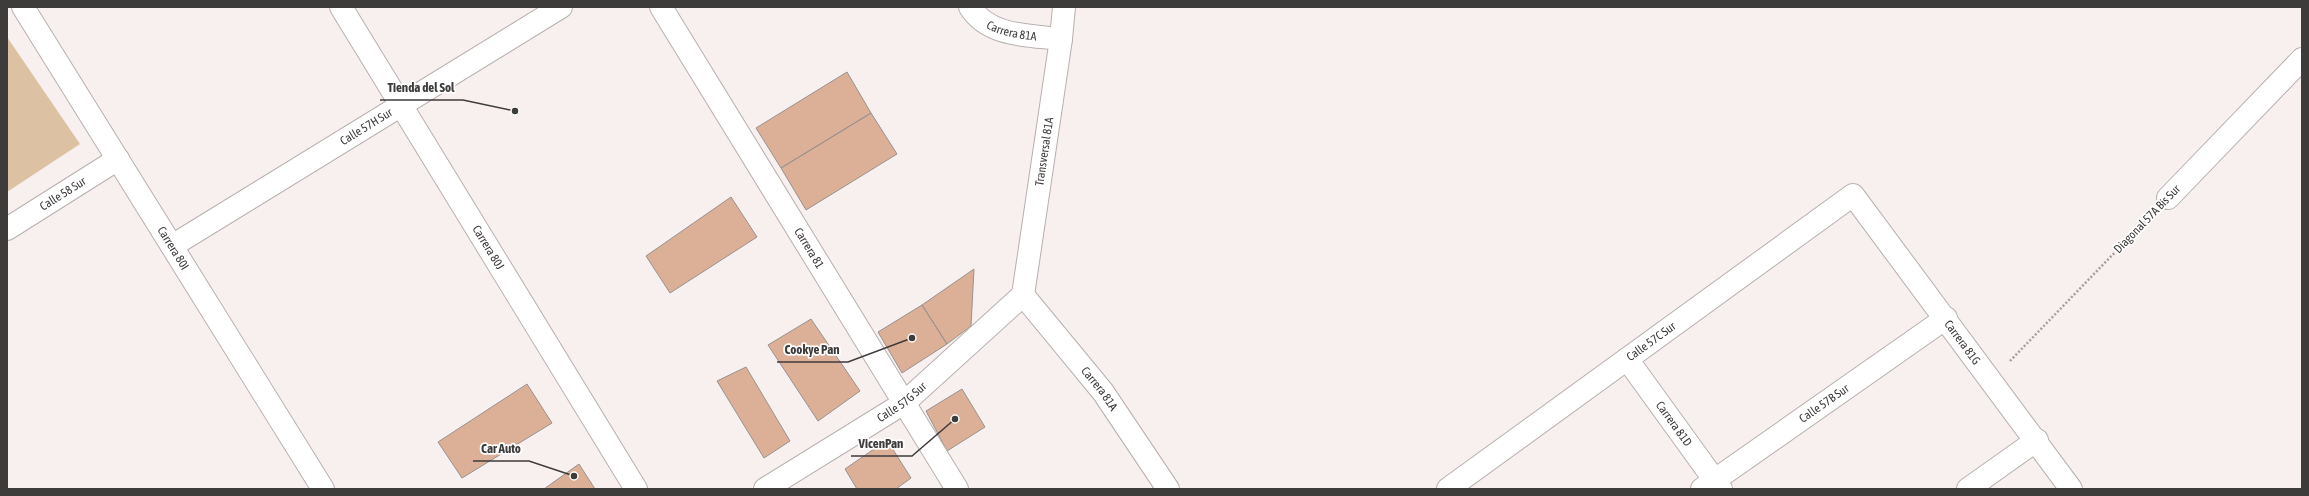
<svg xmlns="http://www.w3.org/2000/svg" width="2309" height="496" viewBox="0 0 2309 496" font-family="'Asap Condensed',sans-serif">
  <rect width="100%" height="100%" fill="#f8f0ef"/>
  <path fill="#dcc2a3" d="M 7,37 L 80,144 L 7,192 Z"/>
  <path fill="#dcaf97" stroke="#98928f" d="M 847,72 L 871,113 L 781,168 L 756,128 Z
    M 871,113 L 897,154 L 806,210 L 781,168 Z
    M 731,197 L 757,237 L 670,293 L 646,256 Z
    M 974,269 L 971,326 L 947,344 L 922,305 Z
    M 922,305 L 947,344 L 902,373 L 878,332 Z
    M 811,319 L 860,391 L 818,421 L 768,345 Z
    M 746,367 L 790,441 L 764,458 L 717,381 Z
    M 527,384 L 552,423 L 462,478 L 438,442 Z
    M 962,389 L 985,427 L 947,451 L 926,411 Z
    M 887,440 L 911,478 L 896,489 L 857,489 L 845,469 Z
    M 579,464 L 595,489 L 544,489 Z"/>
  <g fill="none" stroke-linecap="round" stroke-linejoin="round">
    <g stroke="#b8b0af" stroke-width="24">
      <g id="street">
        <path id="s1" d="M 23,7 L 323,489"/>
        <path id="s2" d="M 341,7 L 636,489"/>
        <path id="s3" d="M 661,7 L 957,489"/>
        <path id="s4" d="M 970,7 C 989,37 1029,35 1061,39"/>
        <path d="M 2168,198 L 2302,59"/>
        <path id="s5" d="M 7,229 L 118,159"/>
        <path id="s6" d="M 172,246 L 561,7"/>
        <path id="s7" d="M 1023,295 L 1061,39 L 1064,7"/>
        <path id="s8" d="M 1023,295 L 1103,392 L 1168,489"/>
        <path id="s9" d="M 1627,359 L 1721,489"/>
        <path id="s10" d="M 765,489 L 904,403 L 1023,295"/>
        <path id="s11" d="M 1448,489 L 1853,195 L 2071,489"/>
        <path id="s12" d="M 1702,489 L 1946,318"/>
        <path d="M 1968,489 L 2037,440"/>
      </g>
    </g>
    <path stroke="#a49e9e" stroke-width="2.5" stroke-dasharray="2 2" stroke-linecap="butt" d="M 2010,361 L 2149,217"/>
    <use href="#street" stroke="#fff" stroke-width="22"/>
  </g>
  <g text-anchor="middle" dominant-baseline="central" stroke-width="3.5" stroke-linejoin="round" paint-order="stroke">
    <g font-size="12" fill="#3e3b3b" stroke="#fff">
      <text stroke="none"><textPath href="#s4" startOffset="50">Carrera 81A</textPath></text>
      <text stroke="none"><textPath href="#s6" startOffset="228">Calle 57H Sur</textPath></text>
      <text stroke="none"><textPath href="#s7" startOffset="145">Transversal 81A</textPath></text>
      <text stroke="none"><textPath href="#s5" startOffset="66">Calle 58 Sur</textPath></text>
      <text transform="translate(2147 219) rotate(-46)">Diagonal 57A Bis Sur</text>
      <text stroke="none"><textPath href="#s1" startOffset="284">Carrera 80I</textPath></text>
      <text stroke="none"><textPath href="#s2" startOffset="282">Carrera 80J</textPath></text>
      <text stroke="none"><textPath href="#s3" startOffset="283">Carrera 81</textPath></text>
      <text stroke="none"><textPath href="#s11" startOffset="684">Carrera 81G</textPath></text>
      <text stroke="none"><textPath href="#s11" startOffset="251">Calle 57C Sur</textPath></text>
      <text stroke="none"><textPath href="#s8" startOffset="121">Carrera 81A</textPath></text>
      <text stroke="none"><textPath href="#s10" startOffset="162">Calle 57G Sur</textPath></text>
      <text stroke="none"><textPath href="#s12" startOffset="149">Calle 57B Sur</textPath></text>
      <text stroke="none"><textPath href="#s9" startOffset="80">Carrera 81D</textPath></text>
    </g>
  </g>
  <path fill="none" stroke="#3e3b3b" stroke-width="1.5" d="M515 111L463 100H380M912 338L848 362H777M955 419L912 456H851M574 476L529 461H473"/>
  <g fill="#3e3b3b" stroke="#fff" stroke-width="1.5">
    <circle cx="515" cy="111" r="4"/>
    <circle cx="912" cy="338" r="4"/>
    <circle cx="955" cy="419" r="4"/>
    <circle cx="574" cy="476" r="4"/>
  </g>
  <g font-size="13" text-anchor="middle" font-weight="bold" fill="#3e3b3b" stroke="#fff" stroke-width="3.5" stroke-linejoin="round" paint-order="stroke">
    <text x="421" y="92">Tienda del Sol</text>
    <text x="812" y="354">Cookye Pan</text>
    <text x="881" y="448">VicenPan</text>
    <text x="501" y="453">Car Auto</text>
  </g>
  <rect width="2309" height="496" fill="none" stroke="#3e3b3b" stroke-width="16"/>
</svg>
